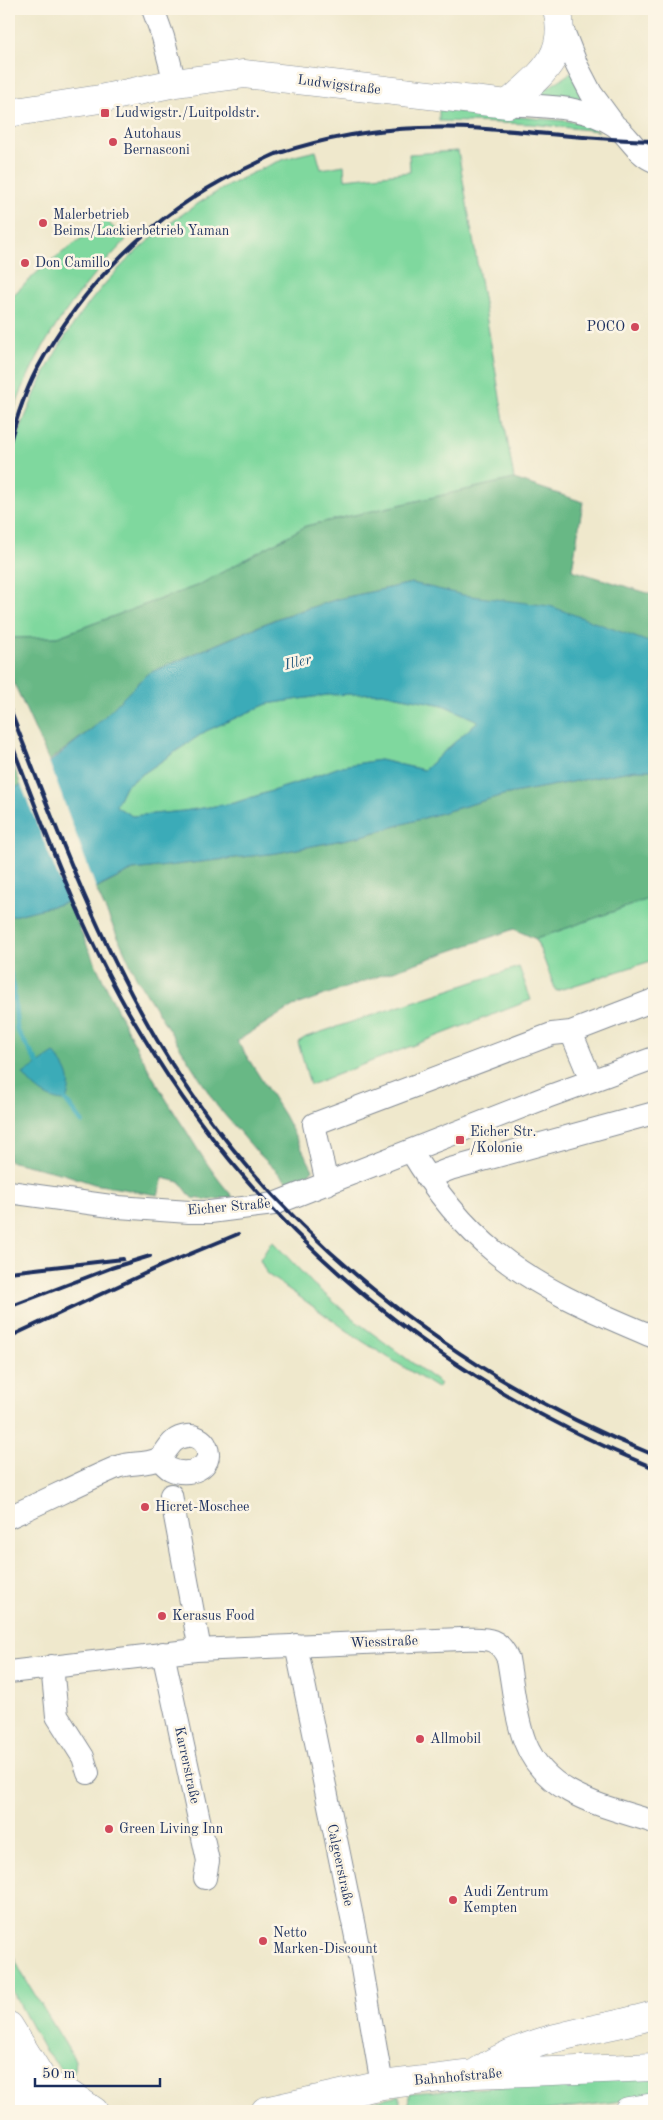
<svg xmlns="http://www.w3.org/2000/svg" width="663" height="2120" viewBox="0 0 663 2120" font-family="'Old Standard TT',serif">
  <rect width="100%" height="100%" fill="#fcf5e5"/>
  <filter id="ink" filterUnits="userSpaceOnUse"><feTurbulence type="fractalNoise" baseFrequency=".02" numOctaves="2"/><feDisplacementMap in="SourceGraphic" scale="10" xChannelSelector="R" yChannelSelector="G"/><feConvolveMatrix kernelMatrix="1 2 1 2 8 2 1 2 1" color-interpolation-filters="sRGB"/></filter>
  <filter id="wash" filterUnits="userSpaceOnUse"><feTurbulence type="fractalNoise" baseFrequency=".0096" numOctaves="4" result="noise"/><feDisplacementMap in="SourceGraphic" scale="20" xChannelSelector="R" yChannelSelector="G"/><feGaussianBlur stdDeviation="1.12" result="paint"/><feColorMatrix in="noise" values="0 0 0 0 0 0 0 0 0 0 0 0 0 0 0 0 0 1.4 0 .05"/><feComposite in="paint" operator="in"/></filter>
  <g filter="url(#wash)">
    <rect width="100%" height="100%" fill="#efe8cc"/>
    <path fill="#7fd89e" stroke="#4d847e" d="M 575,70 L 603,116 L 529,100 Z
      M 439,110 L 567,121 L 582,123 L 599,131 L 531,124 L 439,121 Z
      M 316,151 L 321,169 L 344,165 L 345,179 L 410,172 L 409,154 L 458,151 L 514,479 L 306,526 L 199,585 L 57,637 L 9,638 C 9,599 9,560 9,521 C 9,504 6,485 9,469 C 13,446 23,422 32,401 C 78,290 167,208 277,162 C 289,157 303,154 316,151 Z
      M 106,220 L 126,240 C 72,296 34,349 9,424 L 9,299 L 44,266 Z
      M 382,693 L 443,705 L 478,721 L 424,770 L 380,760 L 342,766 L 294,784 L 234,803 L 184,811 L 132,816 L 117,807 L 116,805 L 125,786 L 206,731 L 267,704 L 327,695 Z
      M 654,897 L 654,960 L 556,991 L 536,939 Z
      M 519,967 L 531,1000 L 310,1085 L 298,1042 L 306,1037 Z
      M 272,1241 L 313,1284 L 357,1322 L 441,1384 L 437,1388 L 362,1341 L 267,1274 L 260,1260 Z
      M 9,1947 L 21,1972 L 75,2060 L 73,2078 L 59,2067 L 44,2049 L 9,1985 Z
      M 643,2077 L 654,2077 L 654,2097 L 541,2111 L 408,2111 L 409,2093 Z
      M 400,2095 L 400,2107 L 397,2111 L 328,2111 Z"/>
    <path fill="#67b885" stroke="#417472" d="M 514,479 L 583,502 L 572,570 L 654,595 L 654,644 L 412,583 L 338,599 L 280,617 L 147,674 L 93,728 L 49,761 L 9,672 L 9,638 L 57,637 L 199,585 L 306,526 Z
      M 9,754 L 21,785 L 9,790 Z
      M 635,770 L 654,770 L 654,897 L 536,939 L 514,929 L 293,1006 L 237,1041 L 284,1115 L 313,1170 L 293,1187 L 257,1152 L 217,1106 L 137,979 L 96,889 L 133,870 L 277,853 L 362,836 L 503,795 Z
      M 68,902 C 102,981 139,1060 187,1132 C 201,1155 215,1177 233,1197 L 210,1200 L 192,1198 L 180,1182 L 163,1178 L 158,1195 L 94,1184 L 64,1174 L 9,1161 L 9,917 Z"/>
    <path fill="#3babb8" stroke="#2b6d8b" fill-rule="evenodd" d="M 412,583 L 463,595 L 550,606 L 654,644 L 654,770 L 635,770 L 503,795 L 362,836 L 277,853 L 133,870 L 68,902 L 9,917 L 9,790 L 21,785 L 93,728 L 147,674 L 281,617 L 338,599 ZM 382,693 L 443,705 L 478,721 L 424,770 L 380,760 L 342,766 L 294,784 L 234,803 L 184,811 L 132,816 L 117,807 L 116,805 L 125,786 L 206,731 L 267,704 L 327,695 Z
      M 54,1053 C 67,1070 74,1079 66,1101 C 48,1101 34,1089 23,1074 Z"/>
    <path fill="#efe8cc" d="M 48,759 L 97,891 L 69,904 L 20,782 Z"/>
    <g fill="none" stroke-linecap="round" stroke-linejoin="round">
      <path stroke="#3babb8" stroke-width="5" d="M 9,969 L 13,985 L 17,1030 L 38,1064
        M 66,1101 L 82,1122"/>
    </g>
  </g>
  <g filter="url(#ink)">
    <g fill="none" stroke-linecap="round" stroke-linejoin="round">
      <g stroke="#858c95" stroke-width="24">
        <path id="minor" d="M 153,9 L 163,37 L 175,83
          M 560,23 L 577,66 L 591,93 L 613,123
          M 508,104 C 543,107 583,105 614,125 C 629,135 636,154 654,161
          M 591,1080 L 571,1032 L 654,1000
          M 411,1151 C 433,1188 462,1225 496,1253 C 542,1291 600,1314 654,1337
          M 427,1178 L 450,1169 L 654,1113
          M 327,1184 L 314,1124 L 552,1034 L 571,1032
          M 9,1192 L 118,1207 L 189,1212 L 210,1212 L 274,1204 L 547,1097 L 654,1058
          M 171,1495 L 200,1650
          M 9,1517 C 45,1501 80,1483 117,1467 C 129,1462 146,1465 158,1459 C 168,1454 168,1438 187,1436 C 194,1435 203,1439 206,1446 C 216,1468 187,1478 170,1469 C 166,1467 162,1462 159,1458
          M 296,1645 L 359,1951 L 382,2085
          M 163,1653 L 208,1861 L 205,1878
          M 52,1666 L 57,1716 L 83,1757 L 88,1773
          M 9,1672 L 196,1650 L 461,1639 C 484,1639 498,1635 508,1659 C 513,1686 515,1716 525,1742 C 546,1796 605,1806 654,1822
          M 12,2072 L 11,2098 L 13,2111"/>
      </g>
      <g stroke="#858c95" stroke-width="29">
        <path id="major" d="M 9,113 L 100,99 L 175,83 L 244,74 L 508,104 C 540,75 569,57 557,9
          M 9,2026 L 62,2111
          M 9,2066 L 31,2111
          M 477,2072 C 534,2034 591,2033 654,2015
          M 46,2084 L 66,2092 L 94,2111
          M 265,2111 L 382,2085 L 474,2074 L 654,2067
          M 628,2111 L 654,2107"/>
      </g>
      <use href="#minor" stroke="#fff" stroke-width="22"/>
      <use href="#major" stroke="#fff" stroke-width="28"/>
      <path stroke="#1b2f5e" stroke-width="4" d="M 9,445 C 16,420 24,394 36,371 C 82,285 152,214 240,171 C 252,166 264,159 276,154 C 322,139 372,129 420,128 C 498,125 576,140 654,141
        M 9,707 C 53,820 95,935 157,1040 C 269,1229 452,1374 654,1455
        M 9,737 C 47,837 85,941 141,1033 C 260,1234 439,1380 654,1468
        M 9,1272 L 123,1259
        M 9,1307 L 111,1268 L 150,1256
        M 9,1337 L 161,1266 L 238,1234"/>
    </g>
  </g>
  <g fill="#d1495b" stroke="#fcf5e5" stroke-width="2">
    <rect x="100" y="108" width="10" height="10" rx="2.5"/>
    <circle cx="113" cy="142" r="5"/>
    <circle cx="43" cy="223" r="5"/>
    <circle cx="25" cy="263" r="5"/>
    <circle cx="635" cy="327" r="5"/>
    <rect x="455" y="1135" width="10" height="10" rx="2.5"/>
    <circle cx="145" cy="1507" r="5"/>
    <circle cx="162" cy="1616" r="5"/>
    <circle cx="420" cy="1739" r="5"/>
    <circle cx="109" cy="1829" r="5"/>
    <circle cx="453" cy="1900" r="5"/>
    <circle cx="263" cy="1941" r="5"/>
  </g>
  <g text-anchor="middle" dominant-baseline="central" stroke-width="5" stroke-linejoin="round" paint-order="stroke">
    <g font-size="14" fill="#1b2f5e" stroke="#fcf5e5">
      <text transform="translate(339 85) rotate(7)">Ludwigstraße</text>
      <text transform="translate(229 1207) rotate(-5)">Eicher Straße</text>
      <text transform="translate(384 1642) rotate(-2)">Wiesstraße</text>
      <text transform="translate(187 1765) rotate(78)">Karrerstraße</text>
      <text transform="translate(340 1865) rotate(78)">Calgeerstraße</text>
      <text transform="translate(458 2077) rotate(-5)">Bahnhofstraße</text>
    </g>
    <g font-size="14" fill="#1b2f5e" stroke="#fcf5e5" text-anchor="start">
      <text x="115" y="113">Ludwigstr./Luitpoldstr.</text>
      <text x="123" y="134">Autohaus<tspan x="123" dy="16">Bernasconi</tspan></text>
      <text x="53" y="215">Malerbetrieb<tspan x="53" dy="16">Beims/Lackierbetrieb Yaman</tspan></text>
      <text x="35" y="263">Don Camillo</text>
      <text x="625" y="327" text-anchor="end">POCO</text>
      <text x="470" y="1132">Eicher Str.<tspan x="470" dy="16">/Kolonie</tspan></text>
      <text x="155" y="1507">Hicret-Moschee</text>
      <text x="172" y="1616">Kerasus Food</text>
      <text x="430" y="1739">Allmobil</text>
      <text x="119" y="1829">Green Living Inn</text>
      <text x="463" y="1892">Audi Zentrum<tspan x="463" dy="16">Kempten</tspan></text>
      <text x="273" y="1933">Netto<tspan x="273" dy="16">Marken-Discount</tspan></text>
    </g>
    <g font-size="15" font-style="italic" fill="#265a7e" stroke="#fcf5e5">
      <text transform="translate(298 663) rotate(-14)">Iller</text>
    </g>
  </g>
  <rect width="663" height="2120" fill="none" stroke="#fcf5e5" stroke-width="30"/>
  <path d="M35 2078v8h125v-8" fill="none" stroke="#1b2f5e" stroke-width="2.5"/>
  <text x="42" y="2078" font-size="15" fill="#1b2f5e" stroke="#fcf5e5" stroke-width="4" paint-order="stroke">50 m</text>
</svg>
